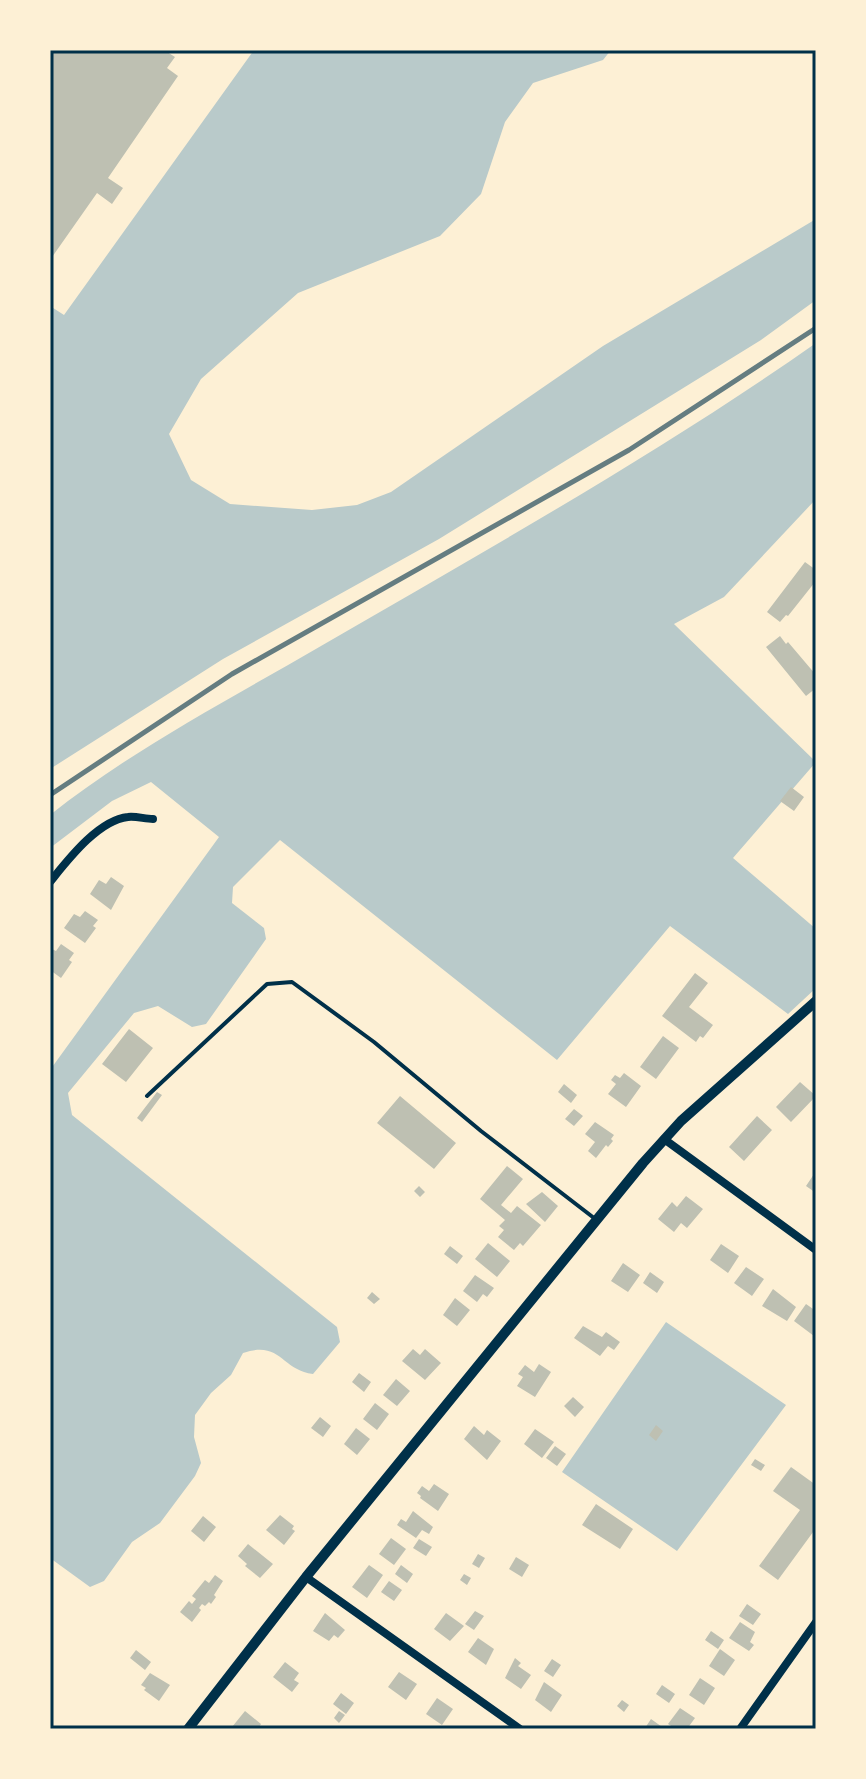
<svg xmlns="http://www.w3.org/2000/svg" width="866" height="1779" viewBox="0 0 866 1779" font-family="'Varela Round',sans-serif">
  <rect width="100%" height="100%" fill="#fdf0d5"/>
  <path fill="#b9caca" d="M 254,50 L 611,50 L 603,60 L 533,83 L 505,122 L 481,194 L 440,236 L 298,293 L 201,379 L 169,434 L 191,480 L 230,504 L 312,510 L 357,505 L 391,492 L 603,346 L 816,219 L 816,300 L 761,340 L 439,539 L 223,659 L 50,769 L 50,306 L 64,315 Z
    M 816,343 L 816,499 L 724,597 L 674,624 L 816,762 L 733,858 L 816,929 L 816,988 L 788,1014 L 670,926 L 557,1060 L 280,840 L 233,887 L 232,903 L 264,928 L 266,939 L 206,1024 L 192,1027 L 158,1006 L 134,1013 L 68,1093 L 72,1115 L 337,1327 L 340,1342 L 313,1374 C 281,1370 281,1340 243,1353 L 231,1375 L 211,1393 L 195,1415 L 194,1437 L 201,1463 L 195,1476 L 160,1523 L 132,1542 L 104,1581 L 90,1587 L 50,1558 L 50,1070 L 219,837 L 151,782 L 112,801 L 50,848 L 50,815 C 133,749 230,699 321,646 C 488,549 658,454 816,343 Z
    M 666,1322 L 786,1405 L 677,1551 L 562,1472 Z"/>
  <path fill="#bec0b2" d="M 50,50 L 164,50 L 175,57 L 167,68 L 178,76 L 108,178 L 123,188 L 112,204 L 97,193 L 50,260 Z
    M 805,562 L 816,570 L 813,580 L 815,582 L 788,616 L 786,615 L 780,622 L 767,612 Z
    M 780,636 L 786,644 L 788,642 L 816,675 L 813,677 L 816,688 L 806,696 L 766,647 Z
    M 791,787 L 804,797 L 794,811 L 780,801 Z
    M 111,877 L 124,886 L 111,910 L 90,894 L 99,880 L 106,884 Z
    M 85,911 L 98,920 L 93,926 L 96,928 L 85,943 L 64,928 L 74,914 L 80,917 Z
    M 61,944 L 74,953 L 69,960 L 72,962 L 61,978 L 50,970 L 50,948 L 56,951 Z
    M 695,973 L 708,983 L 689,1007 L 713,1025 L 703,1038 L 700,1036 L 696,1042 L 662,1016 Z
    M 129,1029 L 153,1048 L 126,1082 L 102,1064 Z
    M 663,1036 L 679,1048 L 656,1079 L 640,1067 Z
    M 624,1073 L 641,1086 L 626,1107 L 608,1094 L 616,1084 L 611,1080 L 615,1075 L 620,1078 Z
    M 800,1082 L 816,1096 L 791,1122 L 776,1107 Z
    M 564,1084 L 577,1095 L 571,1103 L 558,1092 Z
    M 157,1092 L 162,1095 L 142,1122 L 137,1118 Z
    M 400,1096 L 456,1143 L 434,1169 L 377,1123 Z
    M 574,1109 L 583,1116 L 574,1126 L 565,1119 Z
    M 757,1116 L 772,1130 L 744,1161 L 729,1147 Z
    M 595,1122 L 614,1135 L 611,1139 L 613,1141 L 608,1147 L 606,1145 L 596,1158 L 588,1151 L 595,1142 L 585,1134 Z
    M 507,1166 L 523,1179 L 501,1205 L 511,1213 L 517,1206 L 541,1225 L 523,1246 L 520,1243 L 514,1250 L 498,1237 L 504,1230 L 499,1226 L 505,1220 L 480,1199 Z
    M 816,1171 L 816,1193 L 806,1186 Z
    M 419,1186 L 425,1192 L 420,1197 L 414,1191 Z
    M 542,1192 L 558,1206 L 545,1222 L 526,1204 Z
    M 686,1196 L 703,1209 L 687,1228 L 681,1223 L 674,1232 L 658,1219 L 672,1202 L 677,1207 Z
    M 488,1243 L 510,1261 L 497,1277 L 475,1259 Z
    M 721,1244 L 739,1256 L 728,1273 L 710,1260 Z
    M 450,1246 L 463,1256 L 457,1264 L 444,1254 Z
    M 623,1263 L 640,1275 L 628,1292 L 611,1281 Z
    M 746,1267 L 764,1279 L 752,1296 L 734,1283 Z
    M 650,1272 L 664,1282 L 657,1293 L 643,1283 Z
    M 475,1275 L 494,1288 L 487,1297 L 483,1294 L 477,1302 L 463,1291 Z
    M 773,1289 L 796,1307 L 787,1321 L 762,1306 Z
    M 372,1292 L 380,1299 L 374,1304 L 367,1298 Z
    M 455,1298 L 470,1310 L 457,1326 L 443,1315 Z
    M 806,1304 L 816,1311 L 814,1336 L 794,1321 Z
    M 583,1326 L 602,1337 L 606,1332 L 620,1342 L 614,1350 L 608,1346 L 600,1356 L 574,1338 Z
    M 413,1349 L 420,1355 L 425,1349 L 441,1363 L 425,1380 L 402,1361 Z
    M 539,1364 L 551,1372 L 535,1397 L 517,1386 L 523,1377 L 518,1374 L 525,1365 L 534,1372 Z
    M 359,1373 L 371,1382 L 364,1392 L 352,1382 Z
    M 396,1379 L 410,1391 L 397,1406 L 383,1395 Z
    M 573,1397 L 584,1407 L 575,1417 L 564,1406 Z
    M 375,1403 L 389,1414 L 377,1430 L 363,1419 Z
    M 320,1417 L 331,1426 L 323,1437 L 311,1428 Z
    M 656,1425 L 663,1431 L 656,1441 L 649,1435 Z
    M 474,1426 L 484,1435 L 487,1430 L 501,1441 L 487,1460 L 464,1439 Z
    M 356,1428 L 370,1439 L 357,1455 L 344,1444 Z
    M 535,1429 L 554,1442 L 542,1458 L 524,1444 Z
    M 555,1446 L 566,1454 L 557,1466 L 546,1458 Z
    M 755,1459 L 765,1465 L 761,1471 L 751,1465 Z
    M 791,1467 L 816,1485 L 816,1528 L 778,1580 L 759,1566 L 800,1510 L 773,1491 Z
    M 434,1484 L 449,1494 L 438,1511 L 420,1498 L 421,1496 L 417,1493 L 422,1486 L 429,1491 Z
    M 596,1504 L 633,1529 L 620,1549 L 582,1525 Z
    M 413,1511 L 433,1527 L 429,1534 L 422,1530 L 416,1538 L 397,1525 L 401,1519 L 406,1522 Z
    M 280,1515 L 294,1526 L 292,1529 L 295,1531 L 284,1545 L 266,1530 Z
    M 203,1516 L 216,1527 L 204,1542 L 191,1531 Z
    M 391,1538 L 406,1549 L 394,1565 L 379,1554 Z
    M 419,1539 L 432,1547 L 426,1556 L 413,1548 Z
    M 248,1544 L 273,1564 L 260,1578 L 245,1566 L 247,1564 L 238,1556 Z
    M 478,1554 L 485,1558 L 479,1568 L 472,1564 Z
    M 516,1557 L 529,1565 L 522,1577 L 509,1569 Z
    M 369,1565 L 383,1575 L 367,1598 L 352,1587 Z
    M 401,1565 L 413,1574 L 407,1583 L 395,1574 Z
    M 464,1574 L 471,1578 L 467,1585 L 460,1580 Z
    M 215,1575 L 223,1581 L 214,1595 L 216,1597 L 211,1604 L 209,1602 L 205,1606 L 202,1604 L 199,1608 L 201,1610 L 192,1622 L 180,1612 L 189,1601 L 192,1604 L 196,1599 L 192,1596 L 205,1580 L 209,1583 Z
    M 389,1581 L 402,1590 L 394,1601 L 381,1592 Z
    M 747,1604 L 761,1614 L 753,1625 L 739,1616 Z
    M 475,1611 L 484,1616 L 474,1630 L 465,1624 Z
    M 325,1613 L 345,1630 L 338,1638 L 334,1635 L 329,1641 L 313,1631 Z
    M 446,1613 L 464,1626 L 450,1641 L 434,1629 Z
    M 740,1622 L 755,1632 L 750,1642 L 754,1645 L 749,1651 L 729,1638 Z
    M 711,1631 L 724,1640 L 718,1649 L 705,1640 Z
    M 478,1638 L 494,1649 L 486,1665 L 468,1652 Z
    M 720,1649 L 735,1660 L 724,1676 L 709,1666 Z
    M 136,1650 L 151,1662 L 145,1670 L 130,1658 Z
    M 515,1658 L 521,1663 L 518,1666 L 531,1675 L 521,1689 L 505,1678 Z
    M 552,1659 L 561,1665 L 553,1677 L 544,1671 Z
    M 285,1662 L 299,1673 L 294,1680 L 299,1683 L 292,1692 L 273,1677 Z
    M 399,1672 L 417,1684 L 406,1700 L 388,1687 Z
    M 150,1673 L 170,1685 L 159,1701 L 144,1690 L 146,1688 L 141,1685 Z
    M 700,1678 L 715,1688 L 704,1705 L 689,1695 Z
    M 544,1682 L 562,1695 L 551,1712 L 535,1700 Z
    M 662,1685 L 675,1694 L 669,1703 L 656,1694 Z
    M 341,1693 L 354,1703 L 346,1714 L 333,1704 Z
    M 437,1698 L 453,1709 L 442,1725 L 426,1714 Z
    M 622,1700 L 629,1705 L 624,1712 L 617,1706 Z
    M 680,1708 L 695,1718 L 687,1729 L 676,1729 L 668,1724 Z
    M 245,1711 L 261,1724 L 258,1729 L 232,1727 Z
    M 339,1711 L 345,1715 L 339,1723 L 334,1718 Z
    M 651,1719 L 665,1729 L 645,1728 Z"/>
  <g fill="none" stroke-linecap="round" stroke-linejoin="round">
    <path stroke="#003049" stroke-width="4" d="M 147,1096 L 267,984 L 292,982 L 374,1042 L 481,1131 L 594,1218"/>
    <path stroke="#003049" stroke-width="8" d="M 50,882 C 67,861 98,820 128,817 C 136,816 145,819 153,819
      M 664,1139 L 816,1250
      M 306,1577 L 520,1729
      M 740,1729 L 816,1622"/>
    <path stroke="#003049" stroke-width="10" d="M 188,1729 L 306,1577 L 643,1163 L 681,1121 L 816,1001"/>
    <path stroke="#657d81" stroke-width="5" d="M 50,795 L 232,674 L 629,450 L 816,328"/>
  </g>
  <rect width="866" height="1779" fill="none" stroke="#fdf0d5" stroke-width="104"/>
  <rect x="52" y="52" width="762" height="1675" fill="none" stroke="#003049" stroke-width="3"/>
</svg>
